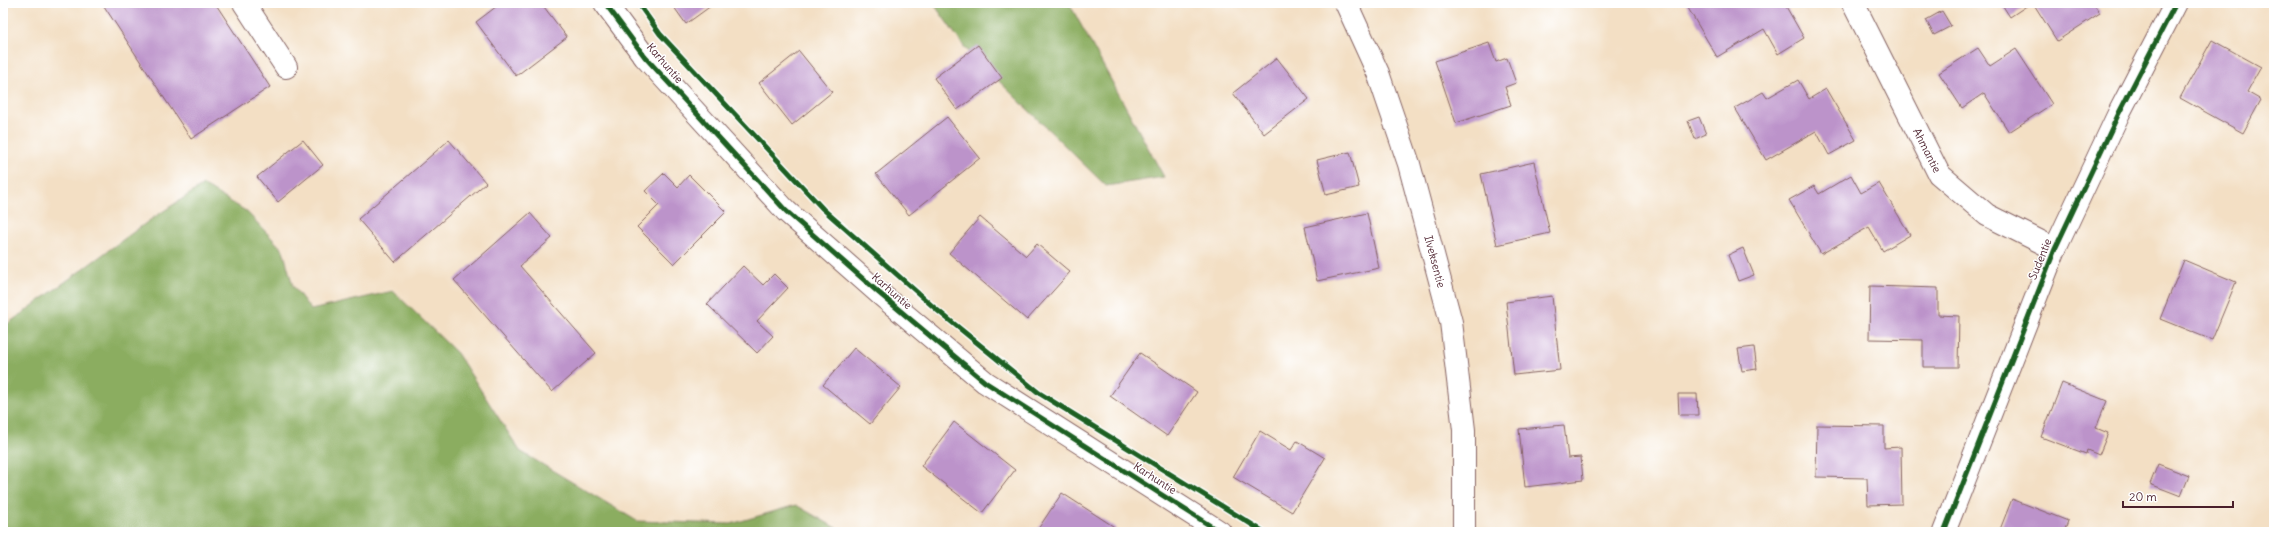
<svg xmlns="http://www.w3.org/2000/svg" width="2277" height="535" viewBox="0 0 2277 535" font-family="Delius,sans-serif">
  <rect width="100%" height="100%" fill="#fff"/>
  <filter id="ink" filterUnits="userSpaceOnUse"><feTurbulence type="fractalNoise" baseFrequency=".025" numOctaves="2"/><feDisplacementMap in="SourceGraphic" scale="8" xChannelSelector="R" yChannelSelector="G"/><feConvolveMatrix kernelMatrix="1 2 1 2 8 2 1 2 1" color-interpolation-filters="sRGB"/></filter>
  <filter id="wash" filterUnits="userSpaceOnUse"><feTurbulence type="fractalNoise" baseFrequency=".012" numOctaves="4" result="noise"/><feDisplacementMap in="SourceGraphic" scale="16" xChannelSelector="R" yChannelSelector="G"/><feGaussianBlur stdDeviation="0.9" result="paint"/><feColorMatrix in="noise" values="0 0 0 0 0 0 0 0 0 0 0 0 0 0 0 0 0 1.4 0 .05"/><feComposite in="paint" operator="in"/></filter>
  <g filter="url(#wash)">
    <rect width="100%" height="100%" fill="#f3dfc4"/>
    <path fill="#8bad61" stroke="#6a6646" d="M 933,3 L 1069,3 L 1164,177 L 1106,186 L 965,48 Z
      M 203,185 L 246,211 L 283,250 L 293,286 L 311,310 L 393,291 L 457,353 L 520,451 L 637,521 L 731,524 L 796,505 L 843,532 L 3,532 L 3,323 L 6,325 L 150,220 Z"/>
    <g id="blocks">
      <path fill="#bc93ca" d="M 102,3 L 215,3 L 270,87 L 191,139 Z
        M 501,3 L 541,3 L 567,37 L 516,76 L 476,22 Z
        M 671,3 L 715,3 L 686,24 Z
        M 1685,3 L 1784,3 L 1804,38 L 1778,54 L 1764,29 L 1717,57 Z
        M 2001,3 L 2031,3 L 2010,17 Z
        M 2033,3 L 2093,3 L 2100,13 L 2057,41 Z
        M 1942,11 L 1951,26 L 1934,35 L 1926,20 Z
        M 2212,40 L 2261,67 L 2247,92 L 2261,100 L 2243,133 L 2180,98 Z
        M 1489,43 L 1496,62 L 1507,58 L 1516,83 L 1505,87 L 1511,105 L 1456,123 L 1435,61 Z
        M 978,45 L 1002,78 L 957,110 L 934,78 Z
        M 1978,48 L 1990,66 L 2016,49 L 2052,104 L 2009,132 L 1984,93 L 1962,108 L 1939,73 Z
        M 799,51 L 832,92 L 792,125 L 759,83 Z
        M 1277,58 L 1309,99 L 1264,134 L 1233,93 Z
        M 1798,80 L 1809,99 L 1826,89 L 1856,140 L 1829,155 L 1816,131 L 1766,160 L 1735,108 L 1763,92 L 1767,98 Z
        M 947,117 L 980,158 L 909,215 L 876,174 Z
        M 1699,117 L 1706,134 L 1695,139 L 1688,121 Z
        M 303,140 L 323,165 L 278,202 L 257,177 Z
        M 449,140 L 486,183 L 395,262 L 358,219 Z
        M 1350,152 L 1359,187 L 1326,195 L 1317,160 Z
        M 1534,162 L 1550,233 L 1497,245 L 1481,174 Z
        M 664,173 L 678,187 L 689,175 L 726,212 L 674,264 L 637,227 L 659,205 L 645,191 Z
        M 1851,175 L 1861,193 L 1879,183 L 1910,235 L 1883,251 L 1869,227 L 1821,254 L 1789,200 L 1814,186 L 1819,194 Z
        M 530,213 L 552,238 L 520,266 L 596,353 L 552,392 L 454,280 Z
        M 1367,213 L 1379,268 L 1317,281 L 1305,227 Z
        M 980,217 L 1026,256 L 1037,244 L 1070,272 L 1027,320 L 949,253 Z
        M 1743,248 L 1754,275 L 1738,281 L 1728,255 Z
        M 2184,260 L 2236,282 L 2212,340 L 2160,319 Z
        M 743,266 L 763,285 L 774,274 L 788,288 L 757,321 L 773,336 L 757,353 L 707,304 Z
        M 1870,286 L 1938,288 L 1938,315 L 1959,316 L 1958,367 L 1923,367 L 1923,340 L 1869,339 Z
        M 1552,296 L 1560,370 L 1514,375 L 1506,302 Z
        M 1754,347 L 1757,369 L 1742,371 L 1738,349 Z
        M 854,348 L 901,387 L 870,424 L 823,385 Z
        M 1140,353 L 1197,392 L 1167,436 L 1110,396 Z
        M 2062,383 L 2107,401 L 2096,428 L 2108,433 L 2099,455 L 2087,450 L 2086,454 L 2041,437 Z
        M 1678,394 L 1697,394 L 1698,415 L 1679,415 Z
        M 954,422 L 1015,470 L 982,513 L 921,466 Z
        M 1564,425 L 1568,458 L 1581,457 L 1583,480 L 1525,487 L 1519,429 Z
        M 1817,425 L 1884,426 L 1884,448 L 1901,447 L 1902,504 L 1868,505 L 1867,478 L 1816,477 Z
        M 1260,431 L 1291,450 L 1297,441 L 1325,458 L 1292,512 L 1233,477 Z
        M 2158,464 L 2189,476 L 2181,496 L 2150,484 Z
        M 1062,493 L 1116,528 L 1113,532 L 1036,532 Z
        M 2012,499 L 2068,521 L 2064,532 L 1999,532 Z"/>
    </g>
  </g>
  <g filter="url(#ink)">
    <use href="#blocks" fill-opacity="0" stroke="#856261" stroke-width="1"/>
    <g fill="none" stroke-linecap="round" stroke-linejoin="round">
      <g stroke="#856261" stroke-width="24">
        <g id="minor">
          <path d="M 244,3 L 286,67"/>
          <path d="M 605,3 L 645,57 L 786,211 L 879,293 L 985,382 L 1220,532"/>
          <path id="s1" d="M 1346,3 L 1378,73 L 1409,164 L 1451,322 L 1464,430 L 1464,532"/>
          <path id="s2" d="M 1853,3 L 1939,174 L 1987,215 L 2055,249"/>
          <path d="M 1944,532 L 2055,249 L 2119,113 L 2176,3"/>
        </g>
      </g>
      <use href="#minor" stroke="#fff" stroke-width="22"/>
      <g stroke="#fff" stroke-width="8">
        <path id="cycleway" d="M 605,3 L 645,57 L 786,211 L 879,293 L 985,382 L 1220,532
          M 638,3 L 660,34 L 823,209 L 937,310 L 1039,393 L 1264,532
          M 1944,532 L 2055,249 L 2119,113 L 2176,3"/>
      </g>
      <use href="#cycleway" stroke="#1b5e20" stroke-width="5"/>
    </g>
  </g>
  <g text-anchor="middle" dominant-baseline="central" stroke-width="3" stroke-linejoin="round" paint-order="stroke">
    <g font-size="11" fill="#4a1f2b" stroke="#fff">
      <text transform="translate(665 63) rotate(49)">Karhuntie</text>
      <text stroke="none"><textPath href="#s2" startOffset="165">Ahmantie</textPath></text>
      <text transform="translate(2040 259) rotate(-68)">Sudentie</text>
      <text stroke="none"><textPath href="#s1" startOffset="274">Ilveksentie</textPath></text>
      <text transform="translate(892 291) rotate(41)">Karhuntie</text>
      <text transform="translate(1155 478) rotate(33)">Karhuntie</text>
    </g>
  </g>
  <rect width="2277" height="535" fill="none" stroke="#fff" stroke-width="16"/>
  <path d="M2123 501v6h110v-6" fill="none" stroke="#4a1f2b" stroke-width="2"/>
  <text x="2129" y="501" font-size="12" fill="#4a1f2b" stroke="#ffffff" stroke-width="3" paint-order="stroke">20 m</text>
</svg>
